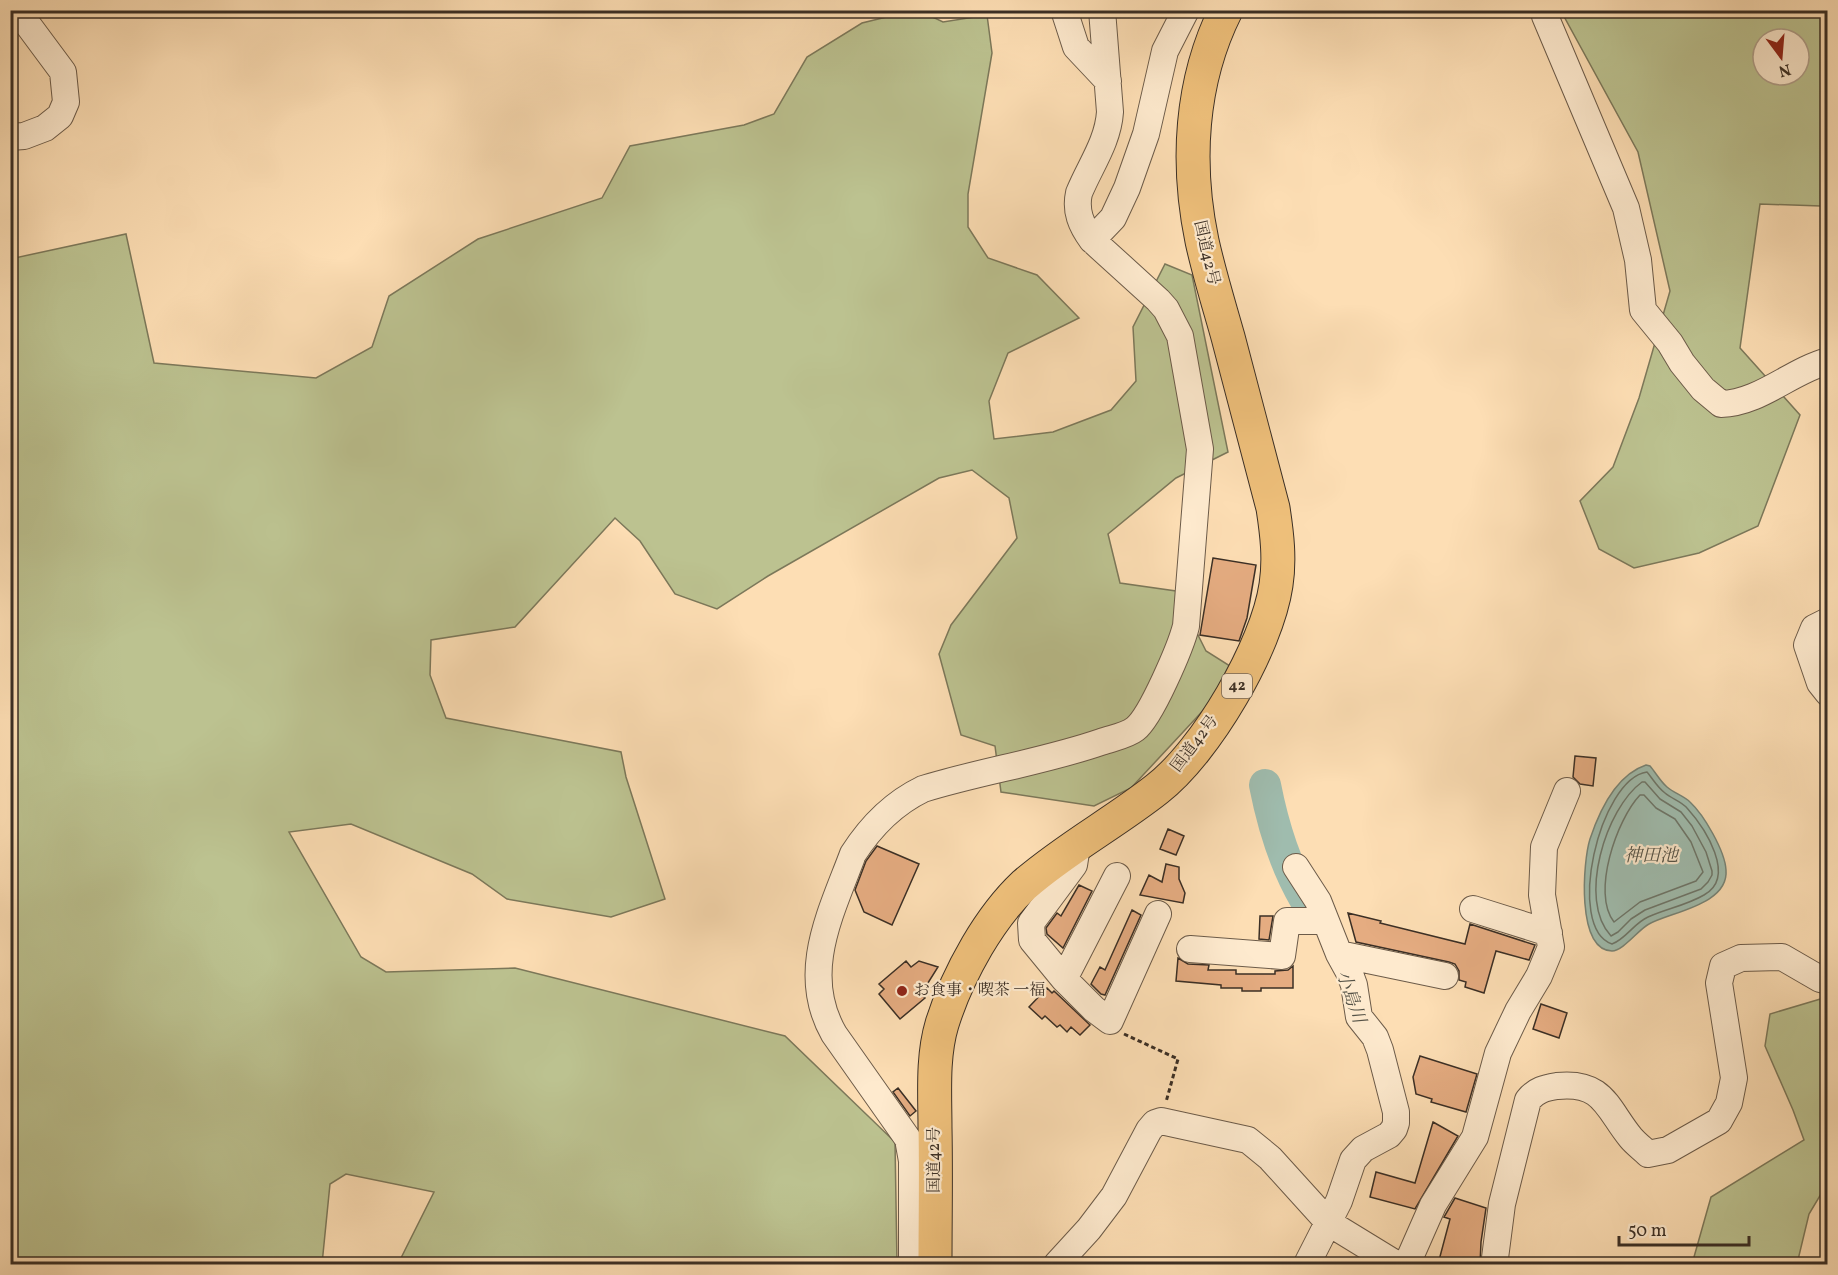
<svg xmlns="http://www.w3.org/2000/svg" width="1838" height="1275" viewBox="0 0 1838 1275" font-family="Vollkorn,'Noto Serif JP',serif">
  <rect width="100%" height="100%" fill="#fddeb4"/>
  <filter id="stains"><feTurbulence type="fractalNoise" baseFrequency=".00333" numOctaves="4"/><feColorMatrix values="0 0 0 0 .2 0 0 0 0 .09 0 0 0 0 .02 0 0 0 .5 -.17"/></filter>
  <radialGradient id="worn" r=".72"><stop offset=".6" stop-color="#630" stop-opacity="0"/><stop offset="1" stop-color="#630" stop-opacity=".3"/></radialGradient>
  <path fill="#bcc290" stroke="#7c785a" stroke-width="1.5" fill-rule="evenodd" d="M 911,11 L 920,11 L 943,22 L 987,15 L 992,53 L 968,194 L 968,227 L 988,258 L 1037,275 L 1079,318 L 1008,353 L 989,401 L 994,439 L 1053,432 L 1111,410 L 1136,381 L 1133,327 L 1165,264 L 1192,275 L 1228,452 L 1176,478 L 1108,534 L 1120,583 L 1176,591 L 1206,651 L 1230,666 L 1211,702 L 1131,788 L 1094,806 L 1001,792 L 995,746 L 961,735 L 939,654 L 951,625 L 1017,538 L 1009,498 L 972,470 L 939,478 L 768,576 L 717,609 L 675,594 L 640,541 L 615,518 L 515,627 L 431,640 L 430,675 L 446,718 L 621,752 L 626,777 L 665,899 L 611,917 L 507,899 L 472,874 L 351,824 L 289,832 L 361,957 L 386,972 L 515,968 L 785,1036 L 895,1142 L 897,1264 L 398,1264 L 434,1192 L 346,1174 L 330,1184 L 322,1264 L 11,1264 L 10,259 L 126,234 L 154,363 L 316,378 L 372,347 L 389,296 L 478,239 L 602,198 L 630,146 L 744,125 L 774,114 L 807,57 L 862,23 Z
    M 1561,11 L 1827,11 L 1827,205 L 1821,206 L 1760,204 L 1740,348 L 1800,415 L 1758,526 L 1699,553 L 1634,568 L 1599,549 L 1580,501 L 1613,467 L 1639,398 L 1670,291 L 1638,152 ZM 1763,39 L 1799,39 L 1799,75 L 1763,75 Z
    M 1827,997 L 1827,1184 L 1809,1214 L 1797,1264 L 1692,1264 L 1711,1197 L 1804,1140 L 1793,1110 L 1765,1046 L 1770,1014 Z"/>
  <path fill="#9fbcae" stroke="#778477" stroke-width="1.5" d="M 1646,765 L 1650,766 C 1656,773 1660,781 1667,787 C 1674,793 1684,796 1690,802 C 1704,815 1725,851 1726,870 C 1729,905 1670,912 1649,924 C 1639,929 1623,951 1612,951 C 1576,950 1583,861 1590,839 C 1599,812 1616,775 1646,765 Z"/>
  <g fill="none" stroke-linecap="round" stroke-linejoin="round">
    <path stroke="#6d766a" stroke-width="1.5" d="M 1647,772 C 1653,779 1657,787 1665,793 C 1672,799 1681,801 1687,808 C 1705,828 1737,877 1704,895 C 1687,905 1666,909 1648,917 C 1634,923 1626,939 1612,944 C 1565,928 1599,779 1647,772 Z
      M 1642,782 L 1645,782 L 1660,799 L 1681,812 L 1692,826 L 1706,852 L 1712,871 L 1712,875 L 1708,882 L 1701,889 L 1645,910 L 1631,919 L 1618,932 L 1611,936 C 1577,900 1606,808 1642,782 Z
      M 1640,795 L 1644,795 L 1656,808 L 1675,819 L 1691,842 L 1703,872 L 1696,881 L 1640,902 L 1614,922 C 1591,893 1617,819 1640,795 Z"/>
    <path stroke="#9fbcae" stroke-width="32" d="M 1265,785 C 1273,826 1284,863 1305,899"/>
  </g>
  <path fill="#e5ac81" stroke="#3b2f25" stroke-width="1.5" d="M 1213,558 L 1256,565 L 1247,618 L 1239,641 L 1200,635 Z
    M 1575,756 L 1596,758 L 1593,786 L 1580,784 L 1573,777 Z
    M 1168,829 L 1184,836 L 1176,855 L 1160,849 Z
    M 877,846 L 919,864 L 892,925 L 864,912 L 855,890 L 866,861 Z
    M 1166,864 L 1179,867 L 1179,879 L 1185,893 L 1183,903 L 1140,895 L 1149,875 L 1162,882 Z
    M 1079,885 L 1092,891 L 1063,948 L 1047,934 L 1046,928 L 1057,913 L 1061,916 Z
    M 1132,910 L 1141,915 L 1105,995 L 1101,994 L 1091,984 L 1100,967 L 1105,970 Z
    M 1348,913 L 1381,921 L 1380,923 L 1465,944 L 1470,924 L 1535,945 L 1529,960 L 1496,951 L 1484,993 L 1465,987 L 1466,982 L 1459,980 L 1459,971 L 1455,964 L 1449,962 L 1356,942 Z
    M 1260,916 L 1273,916 L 1269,940 L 1259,939 Z
    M 1178,958 L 1188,964 L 1209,965 L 1208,970 L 1236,970 L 1236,974 L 1275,974 L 1275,971 L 1288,970 L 1293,966 L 1293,988 L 1261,988 L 1261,991 L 1242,991 L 1242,988 L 1221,988 L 1221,985 L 1176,981 Z
    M 906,961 L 911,967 L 919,961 L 938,967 L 921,994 L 925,998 L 900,1019 L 879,994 L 884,989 L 879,984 Z
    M 1047,988 L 1052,993 L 1054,991 L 1090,1025 L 1080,1035 L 1071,1027 L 1067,1032 L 1060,1025 L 1057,1027 L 1045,1016 L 1042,1019 L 1029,1007 Z
    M 1541,1004 L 1567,1013 L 1559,1038 L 1533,1029 Z
    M 1420,1056 L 1477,1074 L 1466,1112 L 1431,1102 L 1432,1099 L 1416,1094 L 1413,1077 Z
    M 898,1088 L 916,1111 L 910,1116 L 893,1092 Z
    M 1433,1122 L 1458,1136 L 1415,1209 L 1370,1197 L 1376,1172 L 1415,1183 Z
    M 1455,1198 L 1486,1208 L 1481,1242 L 1480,1264 L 1438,1264 L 1450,1219 L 1444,1217 Z"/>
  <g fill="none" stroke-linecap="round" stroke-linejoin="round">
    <g stroke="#6c5b49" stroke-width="28">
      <path id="minor" d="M 1064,10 L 1076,47 L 1108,81
        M 1544,10 L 1545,16 L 1626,208 L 1638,260 L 1643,310 L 1670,343 L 1682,363 L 1703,389 L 1721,404 C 1760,403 1791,371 1828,361
        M 10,137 L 24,136 L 45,128 L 60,116 L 66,102 L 63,72 L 17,10
        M 1092,240 L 1113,218 L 1127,188 L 1146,134 L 1165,51 L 1186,10
        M 1828,621 L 1814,628 L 1807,645 L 1820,683 L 1828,693
        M 1077,846 L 1074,865 L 1031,923 L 1032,940 L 1064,979 L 1094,1009 L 1110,1021 L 1158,914
        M 1296,867 L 1318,901 L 1339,954 L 1350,974 L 1354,985 L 1359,1017 L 1375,1037 L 1380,1050 L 1396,1112 L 1396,1123 L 1394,1129 L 1389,1135 L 1363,1149 L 1353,1160 L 1339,1201 L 1307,1264
        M 1473,909 L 1549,933
        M 1190,949 L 1282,956 L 1287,921 L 1325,921
        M 1339,954 L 1445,976
        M 1064,979 L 1117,876
        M 912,1264 L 912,1161 L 908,1139 L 834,1034 C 799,973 831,913 853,854 C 871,826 892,804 923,789 C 981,771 1043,762 1101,742 C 1112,738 1126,736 1135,729 C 1151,717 1181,646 1186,626 L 1200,449 L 1180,336 L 1166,309 L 1158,300 L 1092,240 C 1081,225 1075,211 1079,193 C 1090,166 1108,142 1110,112 L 1102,10
        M 1057,1264 L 1089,1229 L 1114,1196 L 1149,1130 L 1155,1123 L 1161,1121 L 1248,1140 L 1270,1158 L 1329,1223 L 1396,1264
        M 1407,1264 L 1433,1205 L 1475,1137 L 1498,1053 L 1518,1011 L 1539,976 L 1551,947 L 1542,895 L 1544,847 L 1567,791
        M 1495,1264 L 1495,1258 L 1502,1204 L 1528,1100 C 1536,1090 1545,1088 1557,1086 C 1604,1081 1607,1109 1631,1138 C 1636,1144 1643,1149 1648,1154 L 1668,1150 L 1719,1121 L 1729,1103 L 1734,1078 L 1719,983 L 1723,966 L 1741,958 L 1782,957 L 1820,979 L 1828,981"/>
    </g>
    <g stroke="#3b2f25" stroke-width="35">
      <path id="highway" d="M 935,1264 C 935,1219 936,1174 935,1128 C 935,1095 932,1057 942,1024 C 950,998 963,970 977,946 C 990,924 1006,902 1024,885 C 1065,849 1114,823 1157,789 C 1206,751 1267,647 1276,585 C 1280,559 1277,534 1273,508 C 1258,451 1243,394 1228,337 C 1219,305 1209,273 1202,241 C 1186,164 1190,82 1226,10"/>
    </g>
    <path stroke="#3b2f25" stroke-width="3" stroke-dasharray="4.5 3" stroke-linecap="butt" d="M 1124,1034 L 1178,1059 L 1166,1102"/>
    <use href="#minor" stroke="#feeace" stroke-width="26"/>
    <use href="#highway" stroke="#eebf7a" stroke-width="33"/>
  </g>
  <circle fill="#8f2418" stroke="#feeace" stroke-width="2" cx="902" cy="991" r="6"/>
  <g text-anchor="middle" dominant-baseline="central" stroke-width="4.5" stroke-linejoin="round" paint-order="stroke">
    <rect fill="#feeace" stroke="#766758" stroke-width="1.5" x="1222" y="674" width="30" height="24" rx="4.5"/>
    <g font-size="15" font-weight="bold" fill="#3b2f25">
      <text x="1237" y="686">42</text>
    </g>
    <g font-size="16" fill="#3b2f25" stroke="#feeace">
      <text transform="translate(1206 253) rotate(77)">国道42号</text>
      <text transform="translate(1195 744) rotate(-53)">国道42号</text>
      <text transform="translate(935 1160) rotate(-90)">国道42号</text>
    </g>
    <g font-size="16" fill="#3b2f25" stroke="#feeace" text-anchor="start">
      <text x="914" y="991">お食事・喫茶 一福</text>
    </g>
    <g font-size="18" font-style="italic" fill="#545247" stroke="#feeace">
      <text x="1651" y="856">神田池</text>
      <text transform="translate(1350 997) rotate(71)">小島川</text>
    </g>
  </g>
  <rect width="1838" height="1275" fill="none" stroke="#fddeb4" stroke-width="36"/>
  <rect x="12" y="12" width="1814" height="1251" fill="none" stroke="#3b2f25" stroke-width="3"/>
  <rect x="18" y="18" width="1802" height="1239" fill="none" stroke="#3b2f25" stroke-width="1.5"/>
  <g transform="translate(1781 57) rotate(164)"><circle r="28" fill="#feeace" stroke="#b09f8a" stroke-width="1.5"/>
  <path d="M0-4.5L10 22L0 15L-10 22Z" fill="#8f2418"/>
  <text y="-9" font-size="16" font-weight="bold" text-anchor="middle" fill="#3b2f25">N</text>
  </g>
  <path d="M1619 1236v9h130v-9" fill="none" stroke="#3b2f25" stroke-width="3"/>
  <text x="1628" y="1236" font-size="18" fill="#3b2f25" stroke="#feeace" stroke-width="4.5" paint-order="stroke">50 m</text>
  <rect width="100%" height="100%" filter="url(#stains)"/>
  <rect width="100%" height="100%" fill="url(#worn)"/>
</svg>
